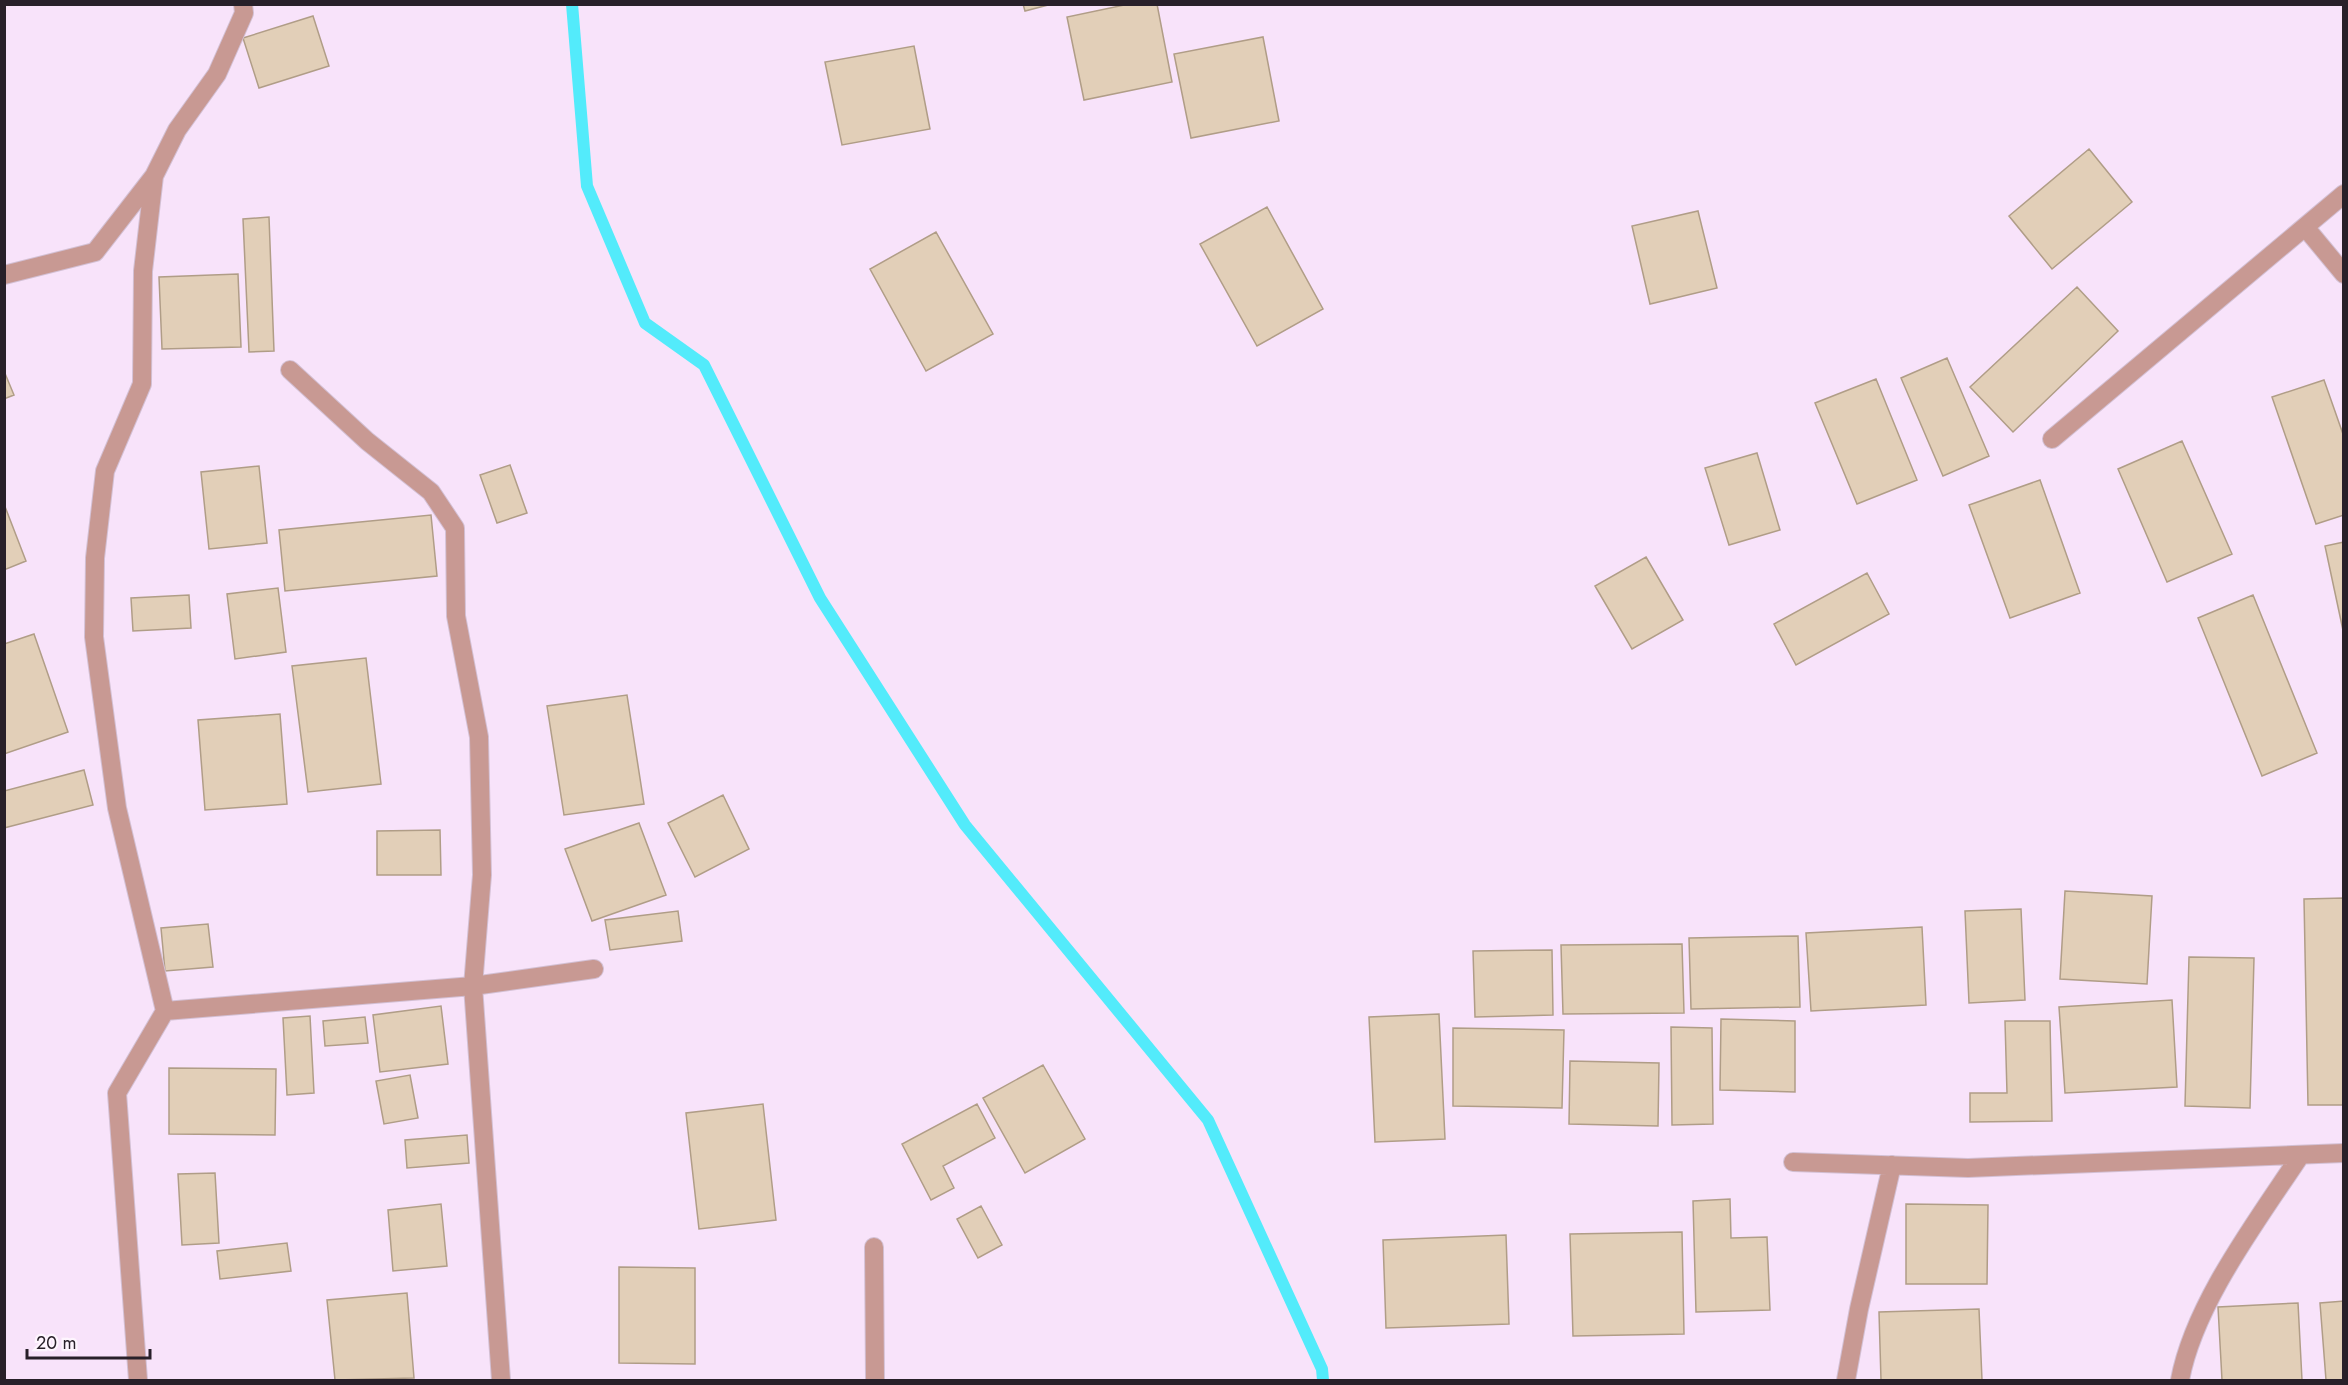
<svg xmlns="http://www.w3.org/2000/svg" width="2348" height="1385" viewBox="0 0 2348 1385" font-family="Jost,sans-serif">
  <rect width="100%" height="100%" fill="#f8e3fa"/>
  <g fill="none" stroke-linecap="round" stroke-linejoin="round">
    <path stroke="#53ebfb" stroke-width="12" d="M 572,4 L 587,186 L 645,323 L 704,365 L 820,598 L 965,825 L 1208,1120 L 1322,1369 L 1323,1380"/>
  </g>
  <path fill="#e2cfb8" stroke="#b09d87" stroke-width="1.5" d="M 1023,4 L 1052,4 L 1025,11 Z
    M 1129,4 L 1157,4 L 1172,82 L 1084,100 L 1067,17 Z
    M 313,16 L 329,66 L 259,88 L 243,38 Z
    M 1263,37 L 1279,121 L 1191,138 L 1174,54 Z
    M 914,46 L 930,129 L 842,145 L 825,62 Z
    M 2089,149 L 2132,202 L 2052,269 L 2009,216 Z
    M 1267,207 L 1323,309 L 1257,346 L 1200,244 Z
    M 1698,211 L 1717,288 L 1650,304 L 1632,226 Z
    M 269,217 L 274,351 L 249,352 L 243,219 Z
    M 936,232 L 993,334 L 926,371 L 870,269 Z
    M 238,274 L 241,347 L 162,349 L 159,277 Z
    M 2077,287 L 2118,331 L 2013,432 L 1970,387 Z
    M 1947,358 L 1989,456 L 1943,476 L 1901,378 Z
    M 4,371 L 14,395 L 4,399 Z
    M 1876,379 L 1917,480 L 1857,504 L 1815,403 Z
    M 2324,380 L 2344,437 L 2344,515 L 2316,524 L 2272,397 Z
    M 2182,441 L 2232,554 L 2167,582 L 2118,469 Z
    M 1757,453 L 1780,530 L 1729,545 L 1705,468 Z
    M 510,465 L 527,513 L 497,523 L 480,475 Z
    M 259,466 L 267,543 L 209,549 L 201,472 Z
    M 2040,480 L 2080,593 L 2010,618 L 1969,505 Z
    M 4,504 L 26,561 L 4,570 Z
    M 431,515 L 437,576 L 285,591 L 279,530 Z
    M 2344,542 L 2344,635 L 2325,546 Z
    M 1646,557 L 1683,620 L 1632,649 L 1595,586 Z
    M 1867,573 L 1889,614 L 1796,665 L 1774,624 Z
    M 278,588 L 286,652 L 235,659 L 227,594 Z
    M 189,595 L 191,628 L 133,631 L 131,598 Z
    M 2253,595 L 2317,753 L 2262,776 L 2198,618 Z
    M 34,634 L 68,732 L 4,754 L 4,644 Z
    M 366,658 L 381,784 L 308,792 L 292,666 Z
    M 627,695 L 644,804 L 564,815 L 547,706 Z
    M 280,714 L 287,804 L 205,810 L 198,720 Z
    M 84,770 L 93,805 L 4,828 L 4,791 Z
    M 723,795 L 749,849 L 695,877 L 668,823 Z
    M 639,823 L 666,895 L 592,921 L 565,849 Z
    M 440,830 L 441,875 L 377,875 L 377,831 Z
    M 2065,891 L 2152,896 L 2147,984 L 2060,979 Z
    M 2344,898 L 2344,1105 L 2308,1105 L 2304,899 Z
    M 2021,909 L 2025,1000 L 1969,1003 L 1965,911 Z
    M 678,911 L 682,941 L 610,950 L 605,920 Z
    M 208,924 L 213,967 L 165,971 L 161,928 Z
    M 1922,927 L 1926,1005 L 1811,1011 L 1806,933 Z
    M 1798,936 L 1800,1007 L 1691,1009 L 1689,938 Z
    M 1682,944 L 1684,1013 L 1563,1014 L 1561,945 Z
    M 1552,950 L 1553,1015 L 1475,1017 L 1473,951 Z
    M 2189,957 L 2254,958 L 2250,1108 L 2185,1106 Z
    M 2172,1000 L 2177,1087 L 2065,1093 L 2059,1007 Z
    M 441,1006 L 448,1064 L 380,1072 L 373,1015 Z
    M 1439,1014 L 1445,1139 L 1375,1142 L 1369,1017 Z
    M 310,1016 L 314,1093 L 287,1095 L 283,1018 Z
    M 365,1017 L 368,1043 L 325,1046 L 323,1021 Z
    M 1721,1019 L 1795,1021 L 1795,1092 L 1720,1090 Z
    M 2005,1021 L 2050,1021 L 2052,1121 L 1970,1122 L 1970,1093 L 2007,1093 Z
    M 1671,1027 L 1712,1028 L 1713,1124 L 1672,1125 Z
    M 1453,1028 L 1564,1030 L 1562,1108 L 1453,1106 Z
    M 1570,1061 L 1659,1063 L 1658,1126 L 1569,1124 Z
    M 1043,1065 L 1085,1139 L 1025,1173 L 983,1098 Z
    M 169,1068 L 276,1069 L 275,1135 L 169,1134 Z
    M 410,1075 L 418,1118 L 384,1124 L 376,1081 Z
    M 763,1104 L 776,1220 L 699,1229 L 686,1113 Z
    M 977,1104 L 995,1138 L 943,1166 L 954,1188 L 931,1200 L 902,1144 Z
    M 467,1135 L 469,1163 L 407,1168 L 405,1140 Z
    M 215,1173 L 219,1243 L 182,1245 L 178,1174 Z
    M 1730,1199 L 1731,1238 L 1767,1237 L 1770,1310 L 1696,1312 L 1693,1201 Z
    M 441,1204 L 447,1266 L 393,1271 L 388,1210 Z
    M 1906,1204 L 1988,1205 L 1987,1284 L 1906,1284 Z
    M 981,1206 L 1002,1245 L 978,1258 L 957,1219 Z
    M 1682,1232 L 1684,1334 L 1573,1336 L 1570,1234 Z
    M 1506,1235 L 1509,1324 L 1386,1328 L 1383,1240 Z
    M 287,1243 L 291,1271 L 220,1279 L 217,1251 Z
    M 619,1267 L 695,1268 L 695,1364 L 619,1363 Z
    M 407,1293 L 414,1378 L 335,1380 L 327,1300 Z
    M 2344,1301 L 2344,1380 L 2326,1380 L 2320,1303 Z
    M 2298,1303 L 2302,1380 L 2222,1380 L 2218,1307 Z
    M 1979,1309 L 1982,1380 L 1881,1380 L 1879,1312 Z"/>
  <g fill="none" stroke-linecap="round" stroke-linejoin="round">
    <g stroke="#d3c0d4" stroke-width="20">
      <path id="street" d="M 154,176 L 143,271 L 142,384 L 105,471 L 95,558 L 94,637 L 117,808 L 165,1011
        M 2305,227 L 2344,274
        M 4,275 L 95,252 L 154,176 L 177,130 L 217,74 L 244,13 L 243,4
        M 290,370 L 367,441 L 431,492 L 455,528 L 456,616 L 479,737 L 482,875 L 473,986 L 501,1380
        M 2052,439 L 2344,194
        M 1793,1162 L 1968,1168 L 2344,1153
        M 874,1247 L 875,1380
        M 138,1380 L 117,1093 L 165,1011 L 473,986 L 594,969
        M 1846,1380 L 1859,1309 L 1892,1165
        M 2180,1380 C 2194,1304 2257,1221 2300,1156"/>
    </g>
    <use href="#street" stroke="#c89993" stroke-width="18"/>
  </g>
  <rect width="2348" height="1385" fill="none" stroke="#282029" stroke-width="12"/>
  <path d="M27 1349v9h123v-9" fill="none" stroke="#282029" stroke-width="3"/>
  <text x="36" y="1349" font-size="18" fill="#282029" stroke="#fef5fe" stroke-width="4.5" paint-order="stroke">20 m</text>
</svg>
